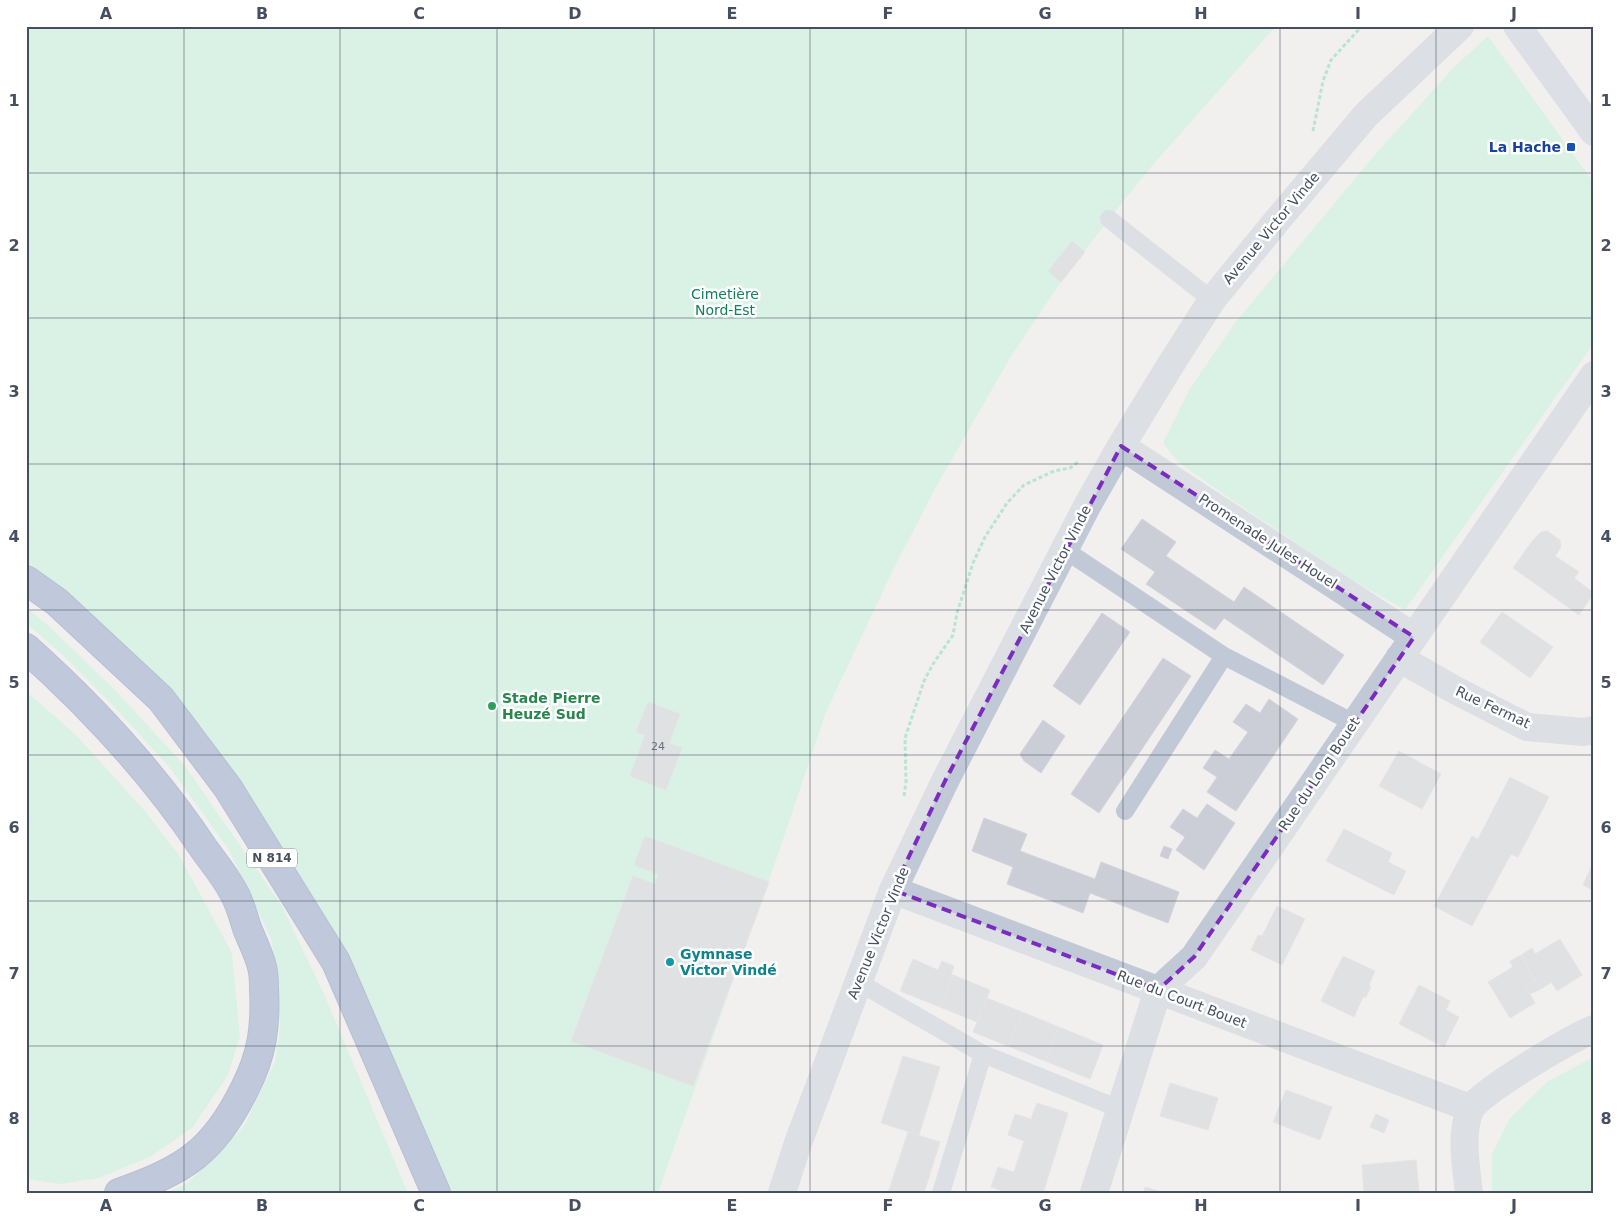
<svg xmlns="http://www.w3.org/2000/svg" width="1620" height="1219" viewBox="0 0 1620 1219" font-family="'DejaVu Sans',sans-serif">
  <rect width="100%" height="100%" fill="#f2f0ef"/>
  <path fill="#bbf3d9" d="M 26,26 L 1276,26 L 1151,167 L 1109,219 L 1061,282 L 1010,358 L 935,489 L 893,570 L 826,712 L 784,837 L 658,1193 L 436,1193 L 336,962 L 228,788 L 26,580 Z
    M 1488,36 L 1594,183 L 1594,343 L 1405,610 L 1352,580 L 1232,500 L 1178,462 L 1163,443 L 1189,390 L 1234,324 L 1372,158 L 1455,66 Z
    M 26,607 L 50,627 L 117,692 L 185,766 L 282,906 L 324,994 L 408,1193 L 166,1193 L 188,1183 L 244,1126 L 275,1061 L 280,1029 L 278,979 L 271,939 L 229,850 L 170,768 L 117,710 L 68,660 L 26,623 Z
    M 26,691 L 76,735 L 145,811 L 179,855 L 232,953 L 240,1036 L 228,1075 L 192,1128 L 150,1157 L 99,1178 L 60,1184 L 26,1179 Z
    M 1594,1057 L 1594,1193 L 1492,1193 L 1492,1154 L 1510,1118 L 1548,1081 Z"/>
  <path fill="#cbced6" stroke="#d3d4dc" d="M 1072,241 L 1085,252 L 1070,271 L 1056,261 Z
    M 1056,261 L 1070,271 L 1061,282 L 1048,271 Z
    M 1142,519 L 1176,542 L 1166,556 L 1234,602 L 1244,587 L 1344,655 L 1323,685 L 1224,618 L 1215,630 L 1146,584 L 1155,572 L 1121,549 Z
    M 1547,531 L 1560,540 L 1561,547 L 1555,556 L 1579,572 L 1574,578 L 1594,593 L 1579,615 L 1513,568 L 1533,540 L 1541,532 Z
    M 1502,612 L 1553,647 L 1530,678 L 1480,642 Z
    M 1102,613 L 1130,632 L 1080,705 L 1053,686 Z
    M 1163,658 L 1191,676 L 1099,813 L 1071,794 Z
    M 1269,699 L 1298,719 L 1236,811 L 1207,792 L 1217,777 L 1203,768 L 1215,750 L 1229,759 L 1248,732 L 1233,722 L 1246,704 L 1260,713 Z
    M 648,702 L 680,714 L 669,743 L 682,748 L 666,790 L 630,776 L 645,735 L 636,732 Z
    M 1043,720 L 1065,736 L 1041,773 L 1024,761 L 1020,754 Z
    M 1399,751 L 1441,774 L 1422,809 L 1379,786 Z
    M 1510,777 L 1549,797 L 1518,857 L 1511,854 L 1472,926 L 1434,906 L 1472,836 L 1478,839 Z
    M 1207,804 L 1235,823 L 1204,870 L 1176,850 L 1185,837 L 1170,827 L 1183,809 L 1197,818 Z
    M 984,818 L 1027,834 L 1020,851 L 1095,879 L 1101,862 L 1179,892 L 1168,923 L 1090,893 L 1083,913 L 1007,884 L 1013,867 L 972,851 Z
    M 1344,829 L 1392,853 L 1388,862 L 1406,871 L 1394,895 L 1326,861 Z
    M 645,836 L 769,882 L 693,1086 L 571,1041 L 633,876 L 655,884 L 658,874 L 634,865 Z
    M 1164,846 L 1172,849 L 1168,859 L 1160,856 Z
    M 1594,861 L 1594,891 L 1583,885 Z
    M 1277,906 L 1305,919 L 1282,965 L 1251,950 L 1258,935 L 1262,936 Z
    M 1560,939 L 1582,975 L 1557,991 L 1546,974 L 1535,980 L 1521,955 L 1532,948 L 1535,954 Z
    M 1521,955 L 1535,980 L 1525,986 L 1535,1003 L 1510,1018 L 1488,982 L 1513,967 L 1510,961 Z
    M 1343,956 L 1375,971 L 1369,985 L 1371,987 L 1366,997 L 1363,997 L 1354,1017 L 1321,1001 Z
    M 913,959 L 938,970 L 942,961 L 954,966 L 951,975 L 953,975 L 940,1007 L 900,991 Z
    M 1546,974 L 1552,982 L 1541,989 L 1535,980 Z
    M 953,975 L 990,990 L 977,1022 L 940,1007 Z
    M 1535,980 L 1541,989 L 1530,994 L 1525,986 Z
    M 1419,985 L 1450,1001 L 1446,1010 L 1459,1017 L 1444,1047 L 1399,1024 Z
    M 987,998 L 1022,1012 L 1008,1046 L 973,1032 Z
    M 1022,1012 L 1059,1027 L 1045,1061 L 1008,1046 Z
    M 1059,1027 L 1103,1045 L 1090,1079 L 1045,1061 Z
    M 903,1056 L 940,1067 L 919,1135 L 881,1123 Z
    M 1170,1083 L 1218,1098 L 1208,1130 L 1160,1116 Z
    M 1286,1090 L 1332,1107 L 1320,1140 L 1273,1122 Z
    M 1037,1103 L 1068,1113 L 1043,1193 L 1008,1193 L 991,1187 L 998,1167 L 1014,1172 L 1024,1141 L 1008,1135 L 1015,1114 L 1031,1119 Z
    M 1376,1114 L 1389,1120 L 1384,1133 L 1370,1127 Z
    M 908,1132 L 940,1142 L 924,1193 L 888,1193 Z
    M 1416,1160 L 1419,1191 L 1364,1193 L 1362,1165 Z
    M 1145,1187 L 1165,1193 L 1144,1193 Z"/>
  <g fill="none" stroke-linecap="round" stroke-linejoin="round">
    <g stroke="#6e84ae" stroke-width="30">
      <path id="highway" d="M 26,580 L 57,602 L 161,699 L 228,788 L 336,962 L 436,1193
        M 26,648 C 93,708 154,774 204,849 C 214,863 226,877 234,893 C 240,903 243,916 247,928 C 252,941 259,954 262,967 C 264,974 264,982 264,989 C 266,1027 262,1055 245,1088 C 214,1152 184,1170 119,1193"/>
    </g>
    <path stroke="#6fd4b1" stroke-width="3" stroke-dasharray="4 2.5" stroke-linecap="butt" d="M 1313,131 L 1323,81 L 1331,60 L 1362,26
      M 904,796 L 906,782 L 905,738 L 924,681 L 933,664 L 953,635 L 957,613 L 973,563 L 985,537 L 1007,503 L 1024,485 L 1054,471 L 1070,468 L 1078,462"/>
    <path stroke="#c2c9d6" stroke-width="18" d="M 1109,219 L 1212,300
      M 1065,550 L 1224,656 L 1354,723
      M 1125,811 L 1224,656
      M 858,982 L 983,1054 L 1120,1109
      M 941,1193 L 983,1054"/>
    <path stroke="#c2c9d6" stroke-width="28" d="M 1121,446 L 1414,637
      M 1399,658 L 1455,690 L 1527,727 L 1583,732 L 1594,730
      M 893,890 L 1470,1108
      M 782,1193 L 798,1143 L 893,890 L 945,781 L 1087,506 L 1121,446 L 1171,364 L 1212,300 L 1275,223 L 1366,115 L 1460,26
      M 1094,1193 L 1158,990 L 1194,957 L 1594,375
      M 1469,1193 C 1466,1166 1460,1135 1470,1110 C 1476,1094 1575,1036 1594,1029"/>
    <path stroke="#c1c9da" stroke-width="28" d="M 1517,26 L 1594,132"/>
    <use href="#highway" stroke="#8399c3" stroke-width="28"/>
  </g>
  <path d="M0 0H1620V1219H0ZM 1121,446 L 1414,637 L 1194,957 L 1158,990 L 893,890 L 945,781 Z" fill="#f2f0ef" fill-opacity=".55" fill-rule="evenodd"/>
  <path fill="none" stroke="#7b2cbf" stroke-width="4" stroke-dasharray="10 6" stroke-linejoin="round" d="M 1121,446 L 1414,637 L 1194,957 L 1158,990 L 893,890 L 945,781 Z"/>
  <path fill="none" stroke="#464f5f" stroke-width="1" stroke-opacity="0.55" d="M 184,26 L 184,1193M 340,26 L 340,1193M 497,26 L 497,1193M 654,26 L 654,1193M 810,26 L 810,1193M 966,26 L 966,1193M 1123,26 L 1123,1193M 1280,26 L 1280,1193M 1436,26 L 1436,1193M 26,173 L 1594,173M 26,318 L 1594,318M 26,464 L 1594,464M 26,610 L 1594,610M 26,755 L 1594,755M 26,901 L 1594,901M 26,1046 L 1594,1046"/>
  <rect fill="#1a4fb4" stroke="#fff" stroke-width="2" x="1566" y="142" width="10" height="10" rx="2.5"/>
  <circle fill="#2e9e5b" stroke="#fff" stroke-width="2" cx="492" cy="706" r="5"/>
  <circle fill="#0f9aa8" stroke="#fff" stroke-width="2" cx="670" cy="962" r="5"/>
  <g text-anchor="middle" dominant-baseline="central" stroke-width="5" stroke-linejoin="round" paint-order="stroke">
    <g font-size="11" fill="#676f7d">
      <text x="658" y="746">24</text>
    </g>
    <rect fill="#fff" stroke="#7e848f" stroke-width="1" x="247" y="848.5" width="50" height="19" rx="4"/>
    <g font-size="12" font-weight="bold" fill="#464f5f">
      <text x="272" y="858">N 814</text>
    </g>
    <g font-size="14" font-weight="bold" fill="#164399" stroke="#fff" text-anchor="end">
      <text x="1561" y="147">La Hache</text>
    </g>
    <g font-size="14" fill="#464f5f" stroke="#fff">
      <text transform="translate(1271 228) rotate(-50)">Avenue Victor Vinde</text>
      <text transform="translate(1268 541) rotate(33)">Promenade Jules Houel</text>
      <text transform="translate(1055 569) rotate(-63)">Avenue Victor Vinde</text>
      <text transform="translate(1493 707) rotate(25)">Rue Fermat</text>
      <text transform="translate(1319 774) rotate(-56)">Rue du Long Bouet</text>
      <text transform="translate(878 933) rotate(-68)">Avenue Victor Vinde</text>
      <text transform="translate(1182 999) rotate(21)">Rue du Court Bouet</text>
    </g>
    <g font-size="14" fill="#0f8259" stroke="#fff">
      <text x="725" y="294">Cimetière<tspan x="725" dy="16">Nord-Est</tspan></text>
    </g>
    <g font-size="14" font-weight="bold" fill="#27864d" stroke="#fff" text-anchor="start">
      <text x="502" y="698">Stade Pierre<tspan x="502" dy="16">Heuzé Sud</tspan></text>
    </g>
    <g font-size="14" font-weight="bold" fill="#0d838f" stroke="#fff" text-anchor="start">
      <text x="680" y="954">Gymnase<tspan x="680" dy="16">Victor Vindé</tspan></text>
    </g>
  </g>
  <rect width="1620" height="1219" fill="none" stroke="#ffffff" stroke-width="55"/>
  <rect x="28" y="28" width="1564" height="1164" fill="none" stroke="#464f5f" stroke-width="2"/>
  <g font-size="16" text-anchor="middle" font-weight="bold" fill="#464f5f">
    <text x="106" y="19">A</text>
    <text x="262" y="19">B</text>
    <text x="419" y="19">C</text>
    <text x="575" y="19">D</text>
    <text x="732" y="19">E</text>
    <text x="888" y="19">F</text>
    <text x="1045" y="19">G</text>
    <text x="1201" y="19">H</text>
    <text x="1358" y="19">I</text>
    <text x="1514" y="19">J</text>
    <text x="14" y="106">1</text>
    <text x="1606" y="106">1</text>
    <text x="14" y="251">2</text>
    <text x="1606" y="251">2</text>
    <text x="14" y="397">3</text>
    <text x="1606" y="397">3</text>
    <text x="14" y="542">4</text>
    <text x="1606" y="542">4</text>
    <text x="14" y="688">5</text>
    <text x="1606" y="688">5</text>
    <text x="14" y="833">6</text>
    <text x="1606" y="833">6</text>
    <text x="14" y="979">7</text>
    <text x="1606" y="979">7</text>
    <text x="14" y="1124">8</text>
    <text x="1606" y="1124">8</text>
    <text x="106" y="1211">A</text>
    <text x="262" y="1211">B</text>
    <text x="419" y="1211">C</text>
    <text x="575" y="1211">D</text>
    <text x="732" y="1211">E</text>
    <text x="888" y="1211">F</text>
    <text x="1045" y="1211">G</text>
    <text x="1201" y="1211">H</text>
    <text x="1358" y="1211">I</text>
    <text x="1514" y="1211">J</text>
  </g>
</svg>
